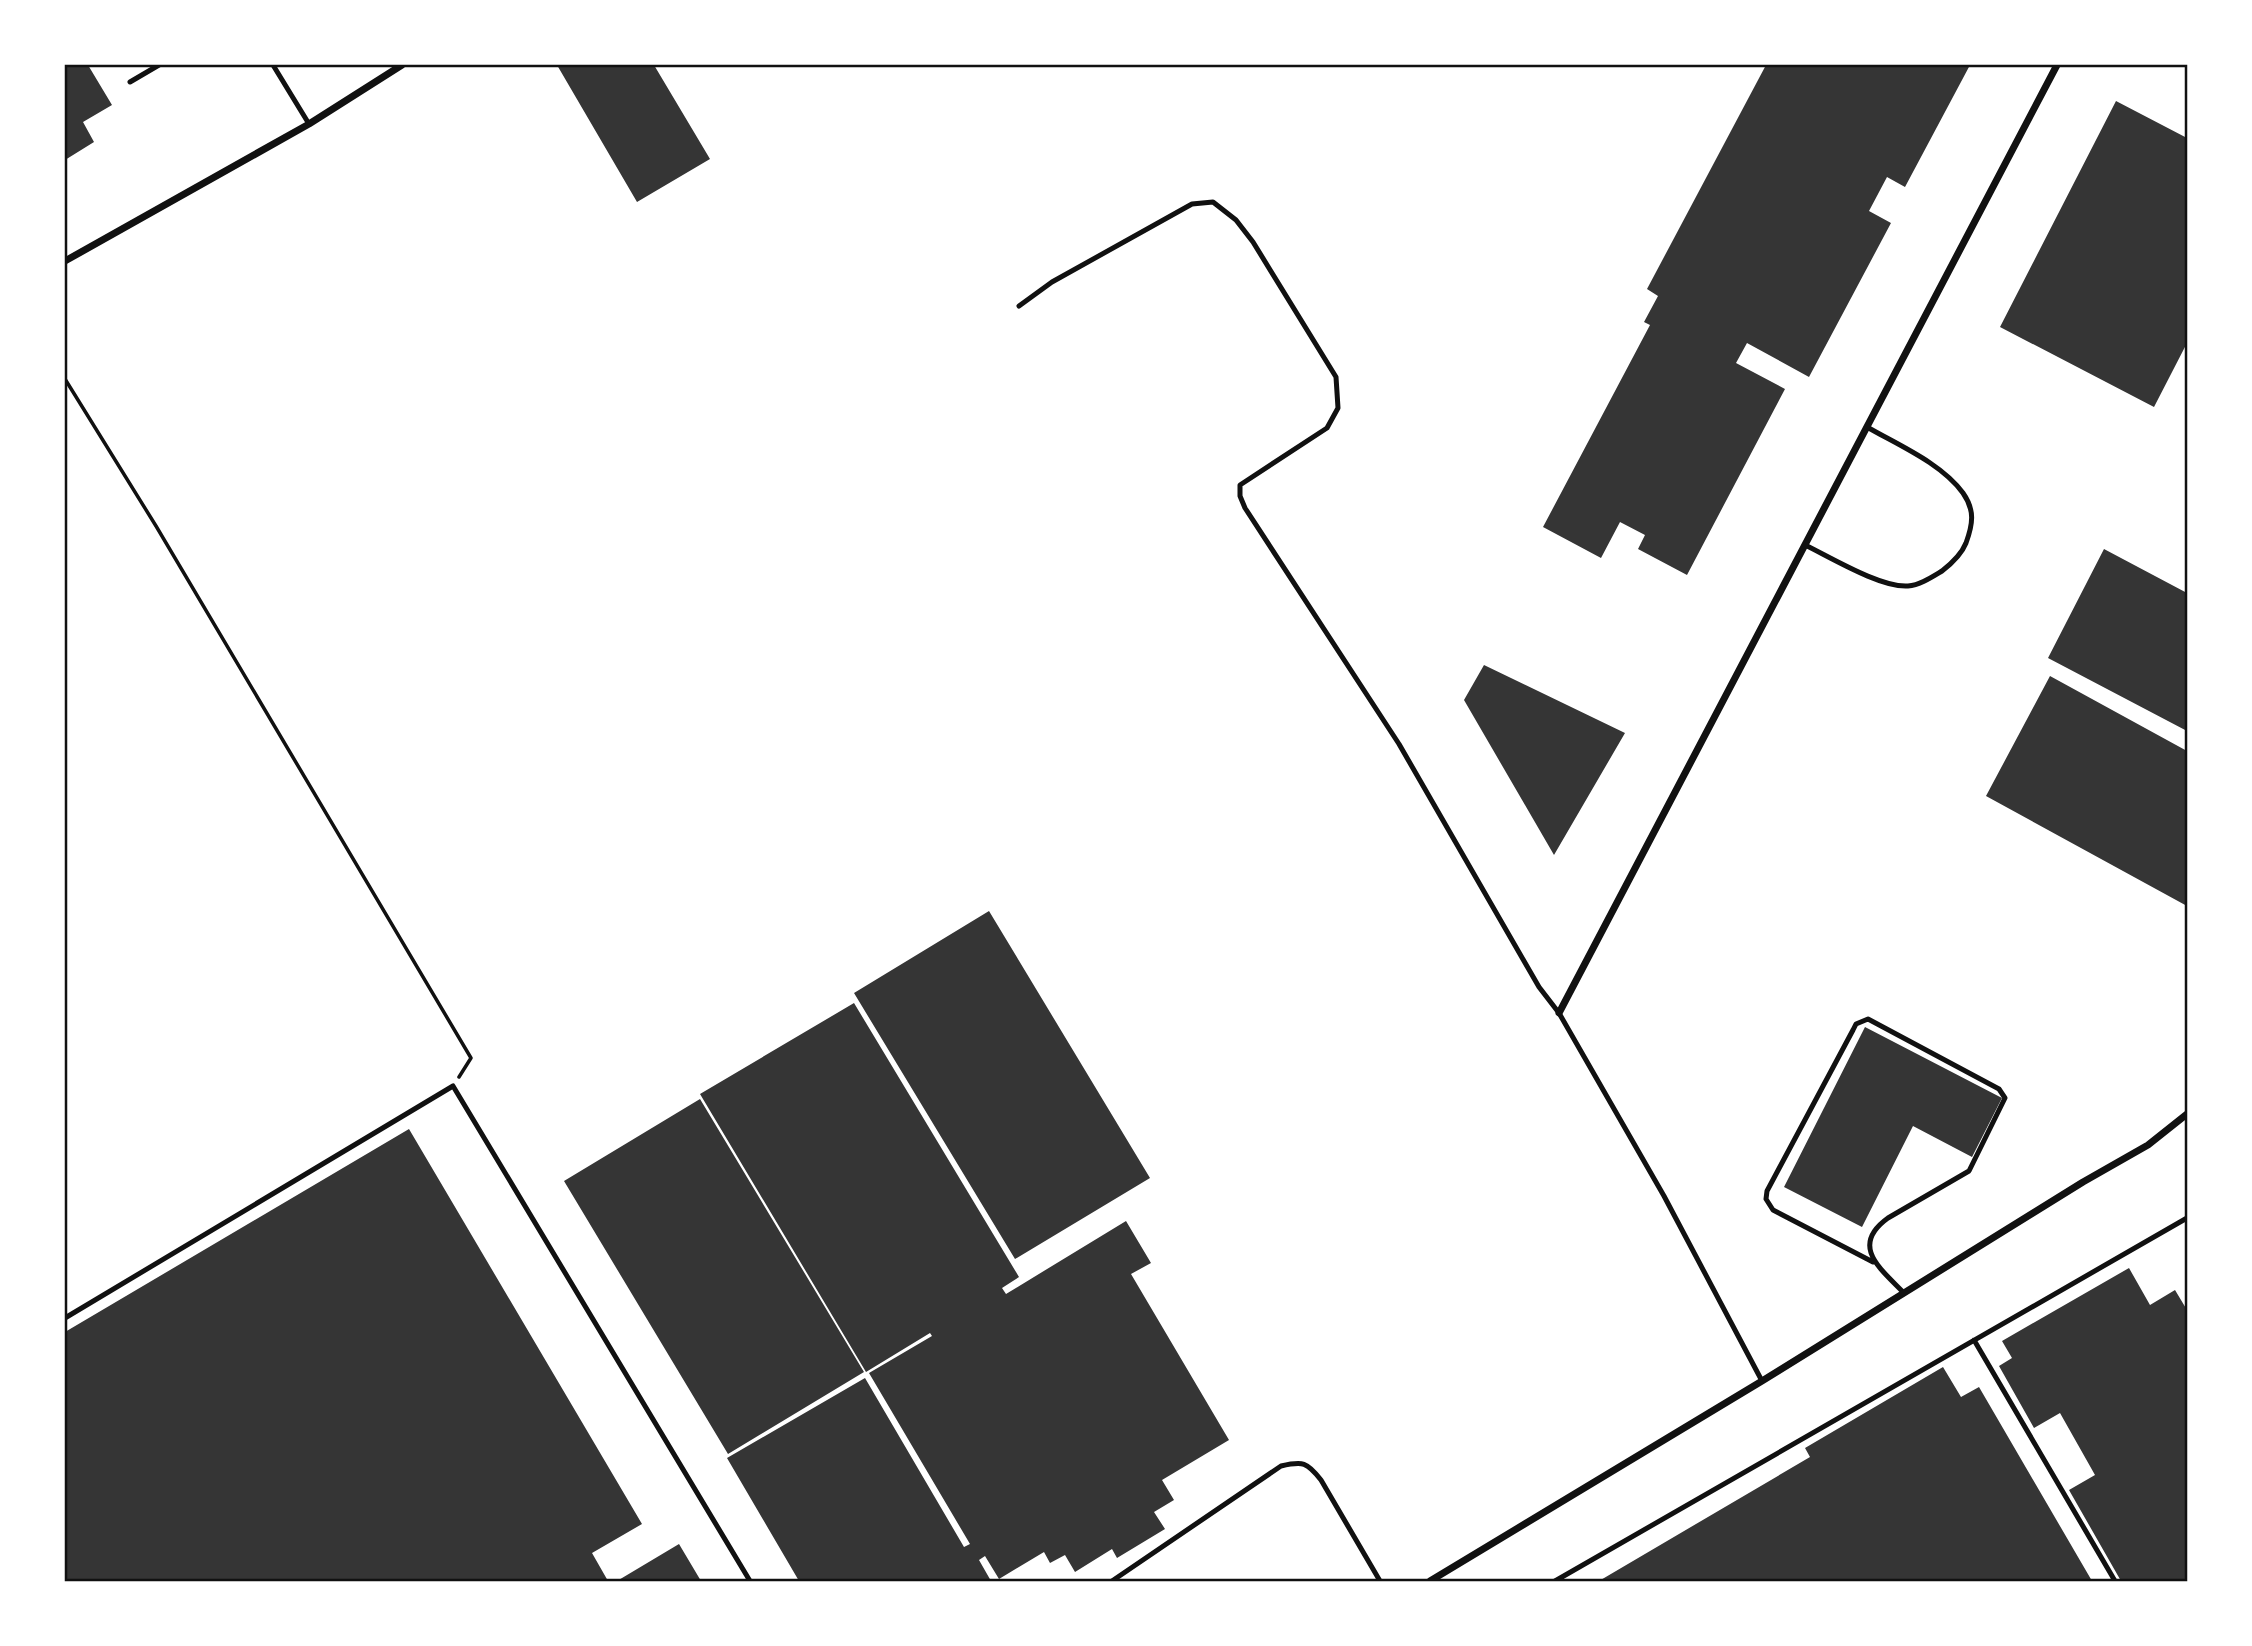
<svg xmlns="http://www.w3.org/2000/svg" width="2252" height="1646" viewBox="0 0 2252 1646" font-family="'PT Sans Narrow',sans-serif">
  <rect width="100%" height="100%" fill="#fff"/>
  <path fill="#353535" d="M 65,65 L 88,65 L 112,105 L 83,122 L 94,142 L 65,160 Z
    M 557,65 L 654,65 L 710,159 L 637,202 Z
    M 1766,65 L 1970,65 L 1905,187 L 1887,177 L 1869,211 L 1891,223 L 1809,377 L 1747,343 L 1736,363 L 1785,389 L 1687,575 L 1638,549 L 1645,535 L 1620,522 L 1601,558 L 1543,527 L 1650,325 L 1644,322 L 1658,296 L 1647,289 Z
    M 2116,101 L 2187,138 L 2187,343 L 2154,407 L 2000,327 Z
    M 2104,549 L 2187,593 L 2187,731 L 2048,658 Z
    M 1484,665 L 1625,733 L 1554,855 L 1464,700 Z
    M 2050,676 L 2187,751 L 2187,906 L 1986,796 Z
    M 989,911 L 1150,1178 L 1015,1259 L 854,993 Z
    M 854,1003 L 1019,1277 L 1002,1288 L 1006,1294 L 1126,1221 L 1151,1263 L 1131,1274 L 1229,1440 L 1162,1480 L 1174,1500 L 1154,1512 L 1165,1529 L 1117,1558 L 1112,1549 L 1075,1572 L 1065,1555 L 1050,1563 L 1044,1552 L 999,1579 L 985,1556 L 979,1560 L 991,1581 L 799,1581 L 727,1458 L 865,1378 L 964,1547 L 970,1544 L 869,1373 L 932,1336 L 930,1333 L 866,1372 L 700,1094 Z
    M 1865,1027 L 2002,1098 L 1972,1157 L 1913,1126 L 1862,1227 L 1784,1187 Z
    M 700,1099 L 864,1372 L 728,1454 L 564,1181 Z
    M 409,1129 L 642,1524 L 592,1553 L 608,1581 L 65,1581 L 65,1332 Z
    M 2129,1268 L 2150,1305 L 2175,1290 L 2187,1310 L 2187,1581 L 2121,1581 L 2069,1490 L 2095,1475 L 2060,1413 L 2034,1428 L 1999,1366 L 2012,1358 L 2002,1341 Z
    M 1943,1367 L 1961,1397 L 1979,1387 L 2092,1581 L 1599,1581 L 1810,1457 L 1805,1448 Z
    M 679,1544 L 701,1581 L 617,1581 Z"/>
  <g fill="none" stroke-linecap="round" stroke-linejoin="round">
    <path stroke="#111" stroke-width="3.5" d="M 65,379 L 156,526 L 471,1058 L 459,1077"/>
    <path stroke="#111" stroke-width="5" d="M 273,65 L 309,124
      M 130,82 L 159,65
      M 1019,306 L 1052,282 L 1192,204 L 1213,202 L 1236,220 L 1253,242 L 1336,377 L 1338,408 L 1327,428 L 1240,485 L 1240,496 L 1245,508 L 1399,744 L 1539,987 L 1559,1013 L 1664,1196 L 1762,1381
      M 1805,545 C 1830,557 1881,588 1908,586 C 1920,585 1932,577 1942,571 C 1951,564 1962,553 1966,543 C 1973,524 1975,510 1963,493 C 1941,463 1898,445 1867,427
      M 1873,1262 L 1773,1210 L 1766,1199 L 1767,1191 L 1853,1030 L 1856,1024 L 1868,1019 L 1999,1089 L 2005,1098 L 1969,1171 L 1888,1218 C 1849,1246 1881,1269 1904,1293
      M 65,1318 L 453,1086 L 750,1581
      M 1974,1340 L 2115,1581
      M 1112,1581 L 1281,1466 C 1303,1461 1307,1462 1321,1480 L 1380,1581
      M 1555,1581 L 2187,1218"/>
    <path stroke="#111" stroke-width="7" d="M 65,261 L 309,124 L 402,65
      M 1559,1013 L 2057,65
      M 1430,1581 L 1762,1381 L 2083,1182 L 2148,1145 L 2187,1114"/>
  </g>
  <rect width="2252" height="1646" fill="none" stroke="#ffffff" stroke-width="133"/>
  <rect x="66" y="66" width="2120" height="1514" fill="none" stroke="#111" stroke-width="2.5"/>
</svg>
